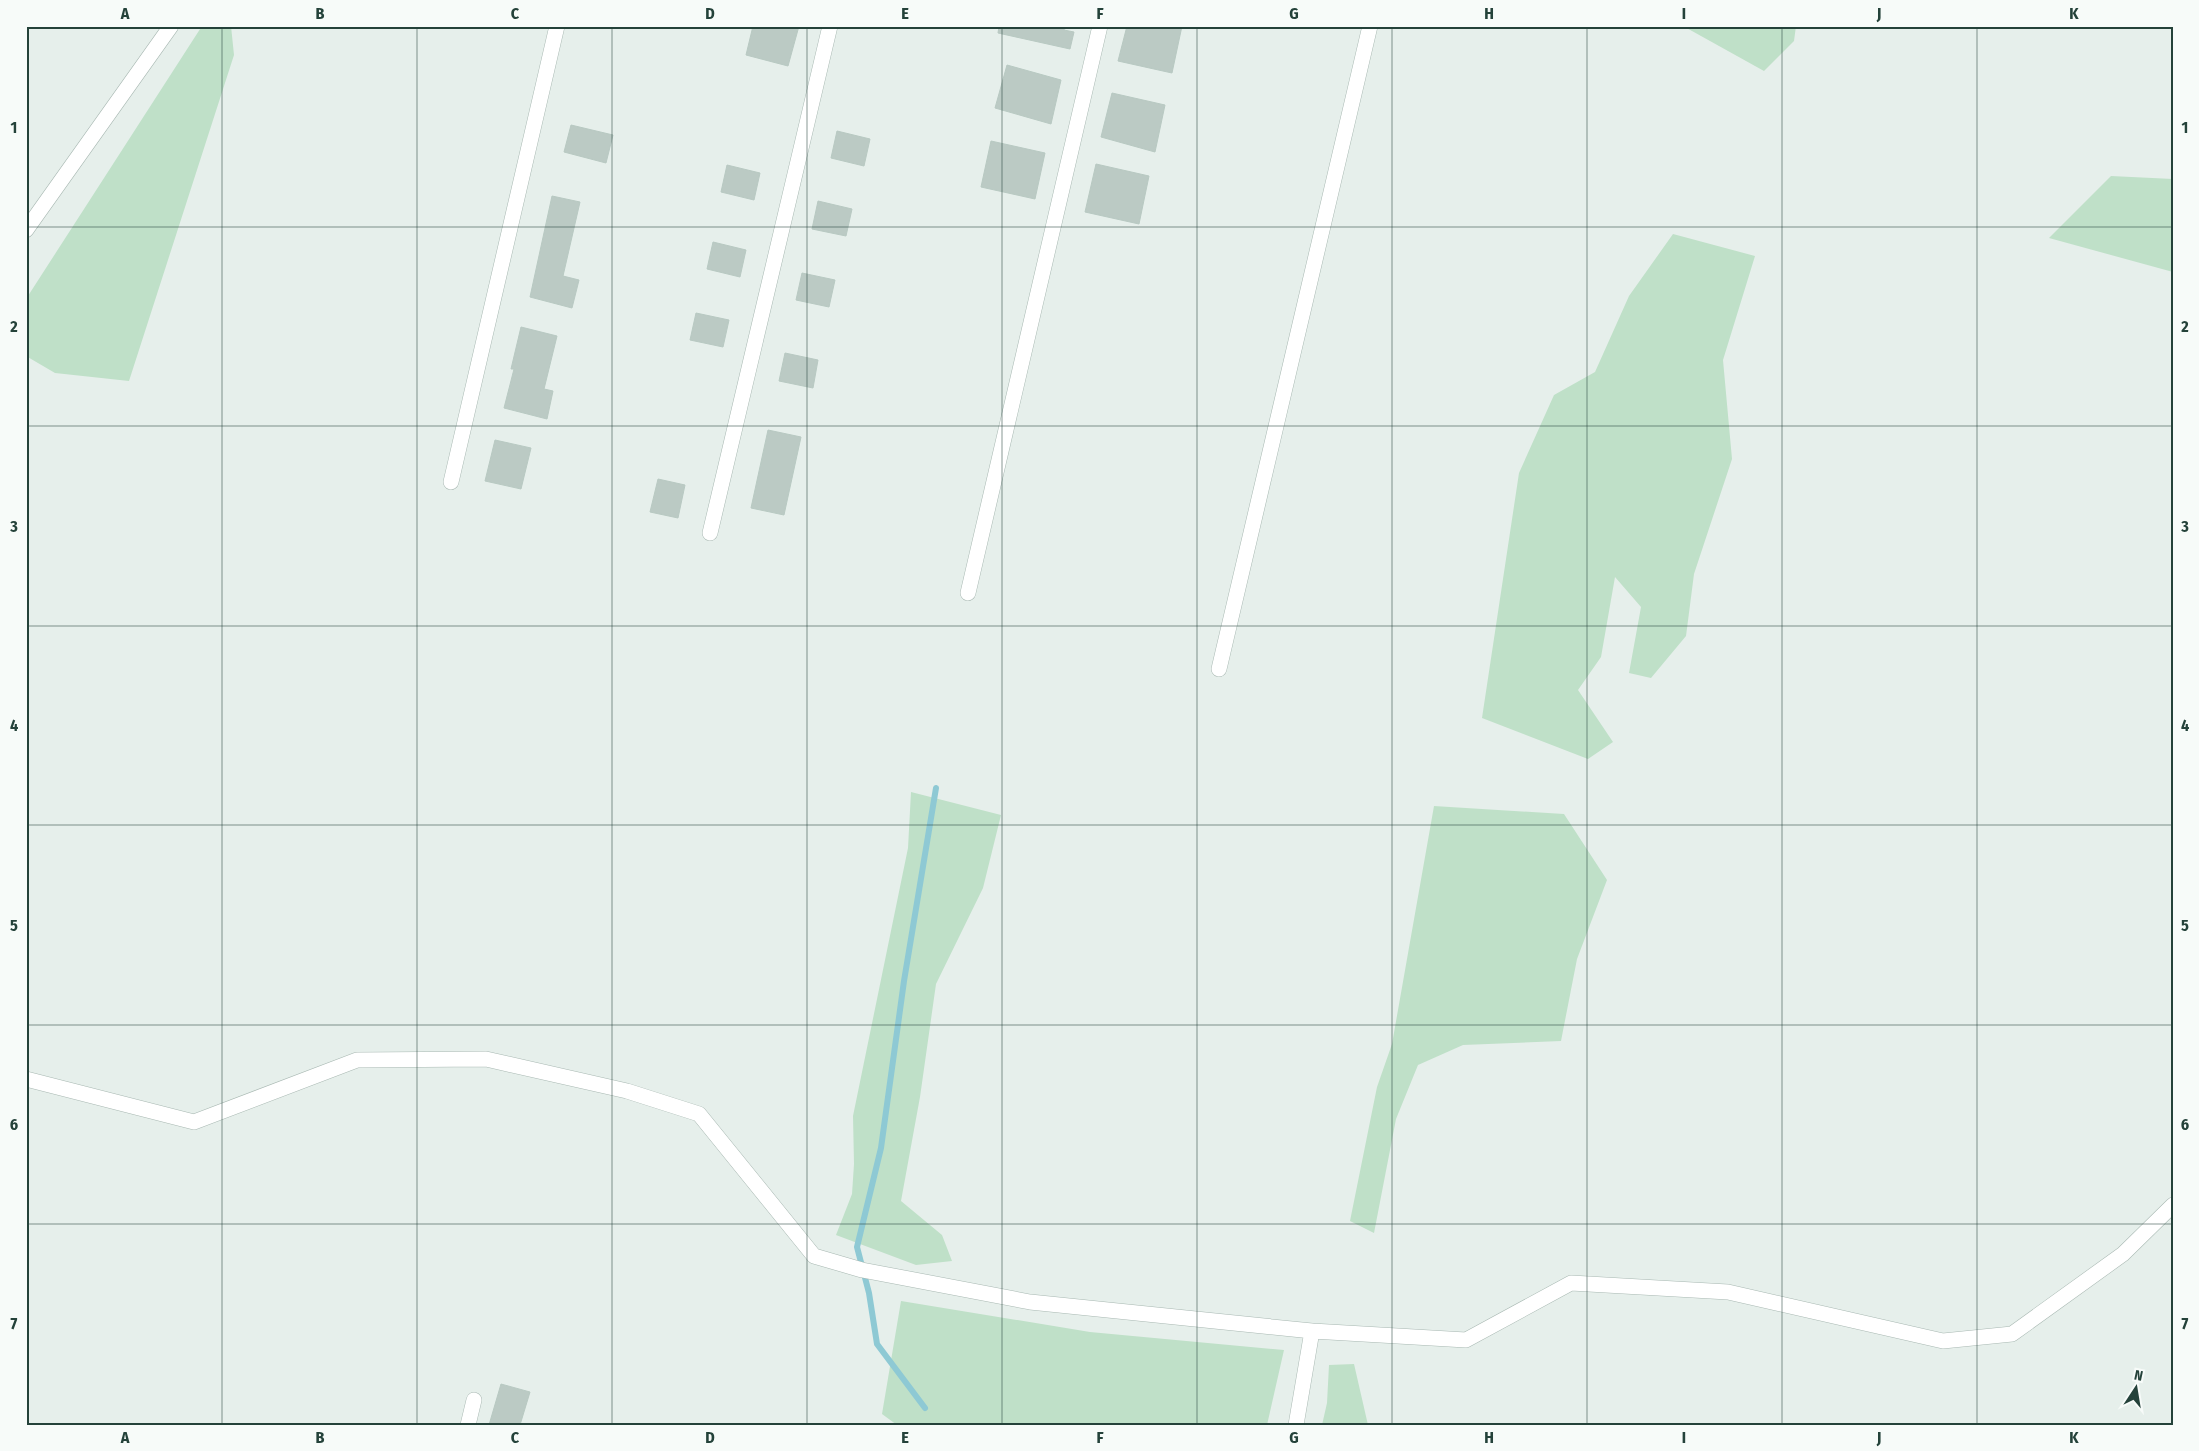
<svg xmlns="http://www.w3.org/2000/svg" width="2199" height="1451" viewBox="0 0 2199 1451" font-family="'Fira Sans Condensed',sans-serif">
  <rect width="100%" height="100%" fill="#e6efeb"/>
  <path fill="#bfe0c8" d="M 202,26 L 231,26 L 234,55 L 129,381 L 55,373 L 26,356 L 26,299 Z
    M 1683,26 L 1796,26 L 1794,41 L 1764,71 Z
    M 2111,176 L 2173,179 L 2173,272 L 2049,238 Z
    M 1673,234 L 1755,256 L 1723,360 L 1732,459 L 1694,574 L 1686,636 L 1651,678 L 1629,673 L 1641,607 L 1615,577 L 1601,657 L 1578,690 L 1613,742 L 1588,759 L 1482,718 L 1519,473 L 1554,395 L 1595,372 L 1629,296 Z
    M 911,792 L 1001,815 L 983,888 L 936,984 L 920,1097 L 901,1201 L 942,1235 L 952,1261 L 916,1265 L 836,1235 L 852,1194 L 854,1164 L 853,1116 L 908,848 Z
    M 1434,806 L 1564,814 L 1607,880 L 1577,959 L 1561,1041 L 1463,1045 L 1418,1065 L 1396,1119 L 1374,1233 L 1350,1221 L 1377,1087 L 1392,1044 Z
    M 901,1301 L 1090,1332 L 1284,1350 L 1267,1425 L 897,1425 L 882,1414 Z
    M 1354,1364 L 1368,1425 L 1322,1425 L 1327,1403 L 1329,1365 Z"/>
  <g fill="none" stroke-linecap="round" stroke-linejoin="round">
    <path stroke="#8ec9d4" stroke-width="6" d="M 925,1408 L 877,1344 L 869,1293 L 857,1247 L 881,1148 L 904,981 L 936,788"/>
  </g>
  <path fill="#bbcac4" stroke="#b8c9c2" d="M 753,26 L 799,26 L 788,66 L 746,55 Z
    M 999,26 L 1065,26 L 1064,30 L 1074,32 L 1070,49 L 998,33 Z
    M 1127,26 L 1182,26 L 1172,73 L 1118,61 Z
    M 1007,65 L 1061,80 L 1051,124 L 995,108 Z
    M 1112,93 L 1165,105 L 1155,152 L 1101,137 Z
    M 571,125 L 613,135 L 606,163 L 564,152 Z
    M 837,131 L 870,139 L 864,166 L 831,158 Z
    M 991,141 L 1045,153 L 1035,199 L 981,187 Z
    M 1096,164 L 1149,176 L 1139,224 L 1085,212 Z
    M 727,165 L 760,173 L 754,200 L 721,192 Z
    M 552,196 L 580,202 L 563,276 L 579,280 L 572,308 L 530,297 Z
    M 818,201 L 852,209 L 846,236 L 812,229 Z
    M 713,242 L 746,250 L 740,277 L 707,269 Z
    M 802,273 L 835,280 L 829,307 L 796,300 Z
    M 696,313 L 729,320 L 723,347 L 690,340 Z
    M 521,327 L 557,336 L 544,389 L 553,391 L 547,419 L 504,408 L 514,369 L 511,369 Z
    M 785,353 L 818,360 L 813,388 L 779,381 Z
    M 768,430 L 801,437 L 784,515 L 751,508 Z
    M 495,440 L 531,448 L 521,489 L 485,481 Z
    M 658,479 L 685,485 L 678,518 L 650,512 Z
    M 501,1384 L 530,1392 L 520,1425 L 489,1425 Z"/>
  <g fill="none" stroke-linecap="round" stroke-linejoin="round">
    <g stroke="#a8b8b2" stroke-width="16">
      <path id="minor" d="M 26,230 L 171,26
        M 451,482 L 557,26
        M 710,533 L 830,26
        M 968,593 L 1100,26
        M 1219,669 L 1370,26
        M 26,1079 L 194,1122 L 357,1060 L 486,1059 L 627,1091 L 699,1114 L 814,1256 L 862,1270 L 1030,1302 L 1312,1331 L 1466,1340 L 1571,1283 L 1728,1292 L 1943,1341 L 2012,1334 L 2123,1254 L 2173,1205
        M 468,1425 L 474,1400
        M 1296,1425 L 1312,1331"/>
    </g>
    <use href="#minor" stroke="#fff" stroke-width="15"/>
  </g>
  <path fill="none" stroke="#24423a" stroke-width="1" stroke-opacity="0.55" d="M 222,26 L 222,1425M 417,26 L 417,1425M 612,26 L 612,1425M 807,26 L 807,1425M 1002,26 L 1002,1425M 1197,26 L 1197,1425M 1392,26 L 1392,1425M 1587,26 L 1587,1425M 1782,26 L 1782,1425M 1977,26 L 1977,1425M 26,227 L 2173,227M 26,426 L 2173,426M 26,626 L 2173,626M 26,825 L 2173,825M 26,1025 L 2173,1025M 26,1224 L 2173,1224"/>
  <rect width="2199" height="1451" fill="none" stroke="#f7fbf9" stroke-width="55"/>
  <g transform="translate(2136 1388) rotate(12)" stroke="#f7fbf9" stroke-width="4" paint-order="stroke">
  <path d="M0-4L9 19L0 12L-9 19Z" fill="#24423a"/>
  <text y="-8" font-size="14" font-weight="bold" text-anchor="middle" fill="#24423a">N</text>
  </g>
  <rect x="28" y="28" width="2144" height="1396" fill="none" stroke="#24423a" stroke-width="2"/>
  <g font-size="16" text-anchor="middle" font-weight="bold" fill="#24423a">
    <text x="125" y="19">A</text>
    <text x="320" y="19">B</text>
    <text x="515" y="19">C</text>
    <text x="710" y="19">D</text>
    <text x="905" y="19">E</text>
    <text x="1100" y="19">F</text>
    <text x="1294" y="19">G</text>
    <text x="1489" y="19">H</text>
    <text x="1684" y="19">I</text>
    <text x="1879" y="19">J</text>
    <text x="2074" y="19">K</text>
    <text x="14" y="133">1</text>
    <text x="2185" y="133">1</text>
    <text x="14" y="332">2</text>
    <text x="2185" y="332">2</text>
    <text x="14" y="532">3</text>
    <text x="2185" y="532">3</text>
    <text x="14" y="731">4</text>
    <text x="2185" y="731">4</text>
    <text x="14" y="931">5</text>
    <text x="2185" y="931">5</text>
    <text x="14" y="1130">6</text>
    <text x="2185" y="1130">6</text>
    <text x="14" y="1329">7</text>
    <text x="2185" y="1329">7</text>
    <text x="125" y="1443">A</text>
    <text x="320" y="1443">B</text>
    <text x="515" y="1443">C</text>
    <text x="710" y="1443">D</text>
    <text x="905" y="1443">E</text>
    <text x="1100" y="1443">F</text>
    <text x="1294" y="1443">G</text>
    <text x="1489" y="1443">H</text>
    <text x="1684" y="1443">I</text>
    <text x="1879" y="1443">J</text>
    <text x="2074" y="1443">K</text>
  </g>
</svg>
